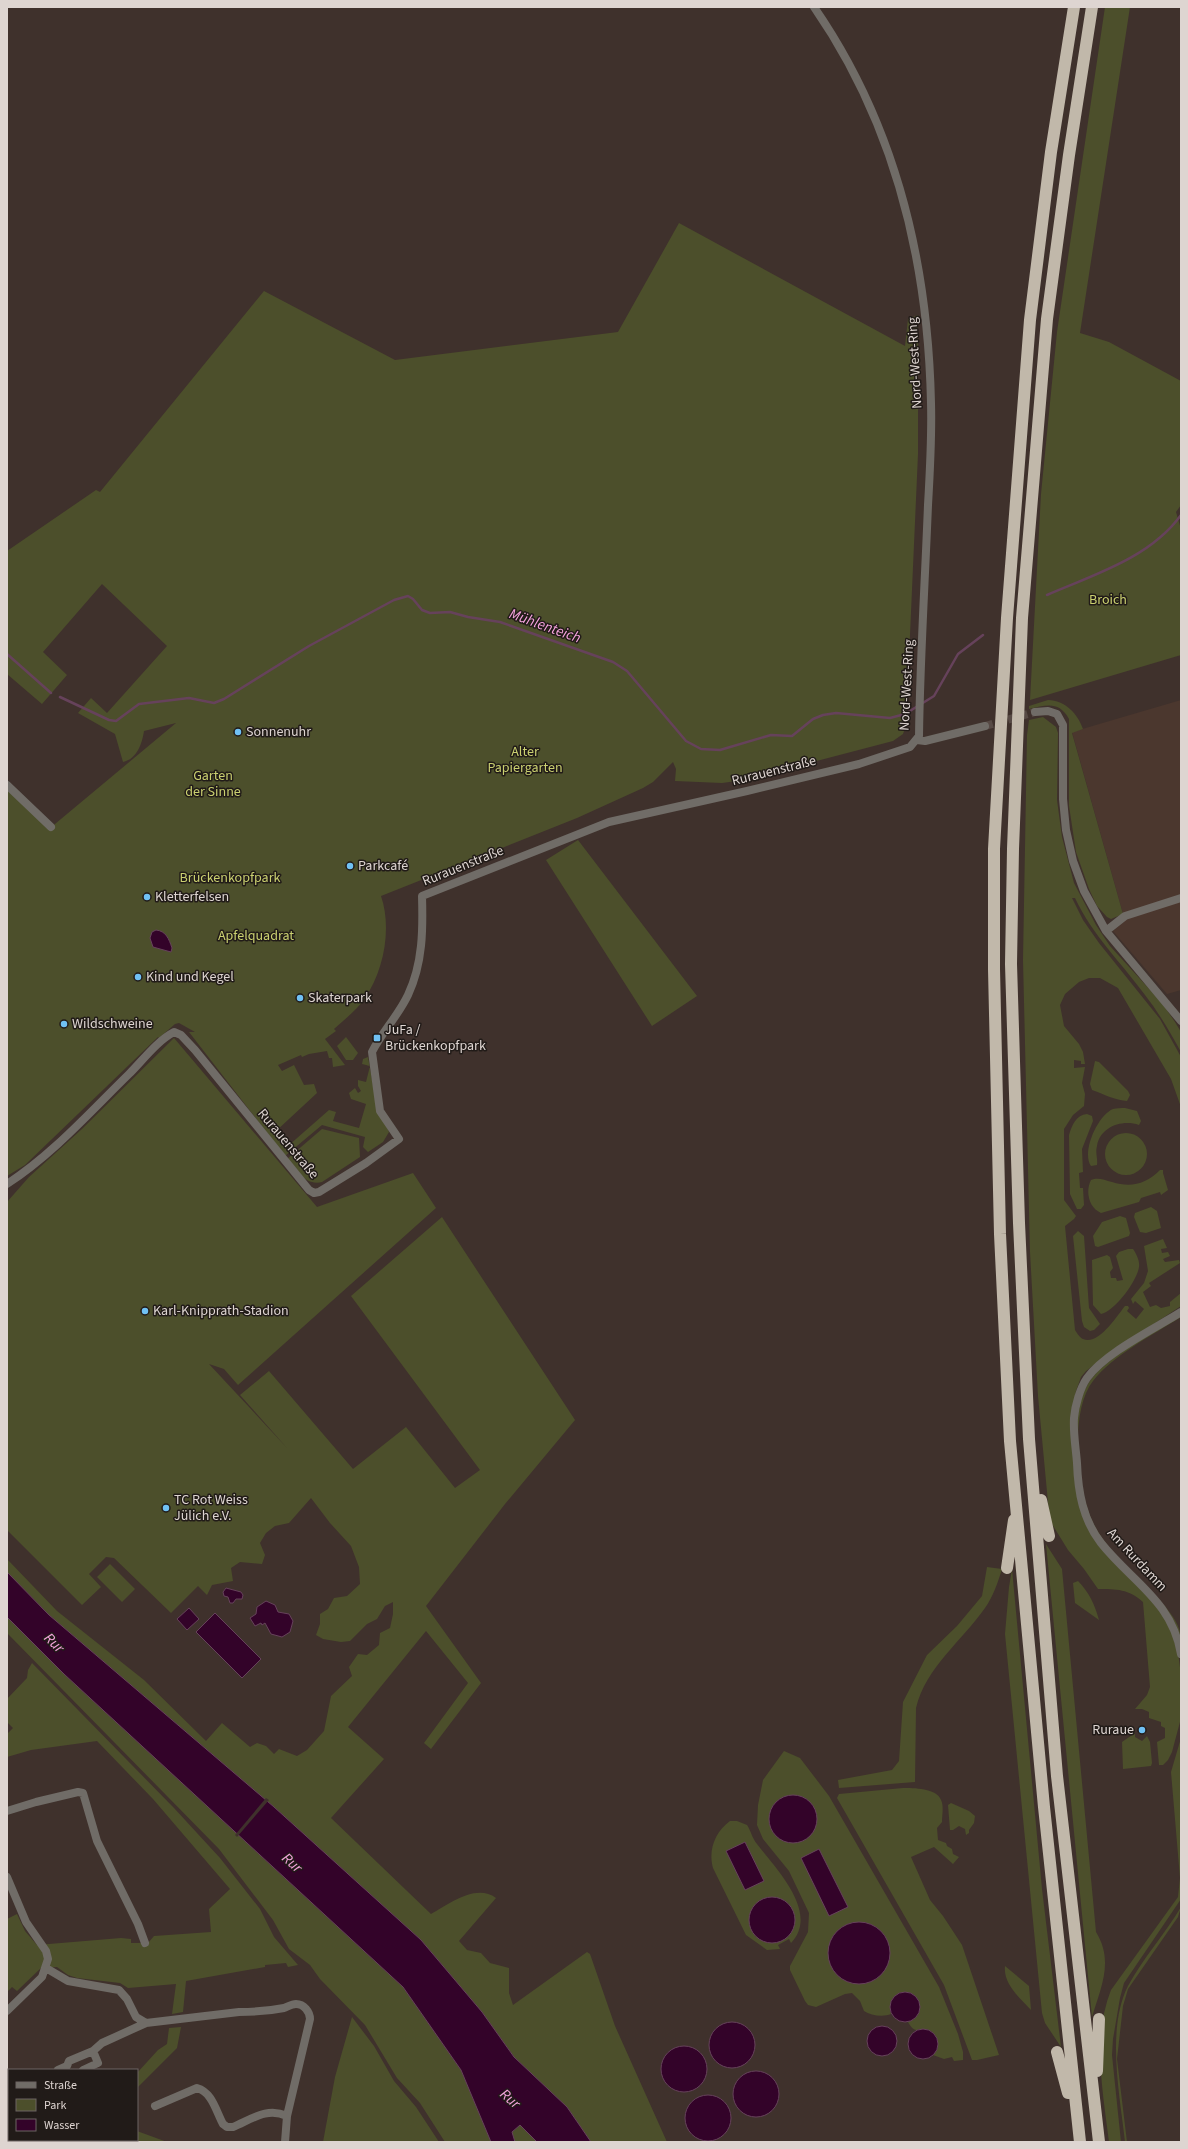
<svg xmlns="http://www.w3.org/2000/svg" width="1188" height="2149" viewBox="0 0 1188 2149" font-family="'Source Sans 3',sans-serif">
  <rect width="100%" height="100%" fill="#3f312c"/>
  <path fill="#4b372e" d="M 1181,700 L 1181,990 L 1167,994 L 1113,931 L 1125,921 L 1072,732 Z"/>
  <path fill="#4c4f2b" fill-rule="evenodd" d="M 1105,7 L 1130,7 L 1080,333 L 1109,342 L 1181,381 L 1181,505 L 1176,512 L 1181,529 L 1181,655 L 1030,700 L 1041,494 L 1057,332 Z
    M 679,223 L 905,346 L 908,319 L 918,315 L 918,454 L 906,725 L 903,734 L 893,741 L 744,780 L 722,783 L 675,781 L 676,769 L 673,762 L 653,782 L 643,788 L 577,818 L 381,896 C 392,928 384,970 365,998 C 357,1010 345,1019 334,1029 L 336,1031 L 325,1039 L 345,1065 L 333,1067 L 332,1058 L 329,1058 L 327,1051 L 309,1054 L 302,1057 L 301,1055 L 278,1065 L 282,1071 L 294,1065 L 304,1085 L 314,1084 L 317,1093 L 275,1132 L 288,1146 L 329,1110 L 336,1112 L 333,1121 L 359,1128 L 366,1104 L 351,1099 L 349,1093 L 355,1088 L 358,1093 L 361,1091 L 358,1086 L 358,1080 L 366,1082 L 370,1066 L 362,1064 L 363,1059 L 368,1057 L 375,1097 L 389,1132 L 383,1142 L 368,1152 L 363,1147 L 365,1137 L 322,1125 L 285,1156 L 189,1032 L 195,1032 L 179,1023 L 175,1024 L 159,1038 L 158,1037 L 25,1165 L 7,1176 L 7,790 L 49,829 L 176,723 L 144,731 C 142,744 137,759 123,762 L 115,734 L 78,713 L 91,698 L 107,713 L 167,646 L 102,584 L 43,652 L 67,675 L 42,704 L 7,674 L 7,551 L 96,490 L 100,492 L 264,291 L 395,360 L 618,332 Z
    M 1048,700 C 1065,700 1078,714 1083,729 L 1072,733 L 1123,914 L 1111,919 L 1107,917 L 1097,906 L 1089,889 L 1076,852 L 1069,806 L 1069,719 C 1059,701 1047,705 1029,709 L 1029,706 Z
    M 1043,717 L 1056,727 L 1058,733 L 1057,800 L 1062,837 L 1074,883 L 1096,925 L 1110,946 L 1162,1003 L 1175,1022 L 1181,1032 L 1181,1052 C 1170,1032 1159,1013 1145,995 C 1120,961 1093,936 1075,898 L 1072,898 L 1083,920 L 1099,943 L 1160,1019 L 1181,1057 L 1181,1107 L 1171,1079 L 1118,988 L 1100,978 L 1089,978 L 1079,982 L 1065,994 L 1060,1005 L 1064,1026 L 1079,1044 L 1083,1052 L 1085,1064 L 1081,1064 L 1081,1061 L 1074,1060 L 1074,1068 L 1085,1067 L 1082,1083 L 1085,1094 L 1084,1106 L 1073,1115 L 1064,1129 L 1064,1200 L 1076,1216 L 1074,1219 L 1065,1226 L 1075,1330 C 1077,1333 1080,1338 1083,1339 C 1098,1346 1117,1316 1125,1306 L 1128,1306 L 1129,1308 L 1127,1311 L 1136,1319 L 1144,1309 L 1135,1301 L 1133,1304 L 1131,1299 L 1144,1283 L 1148,1271 L 1144,1246 L 1163,1239 L 1167,1248 L 1161,1249 L 1162,1253 L 1168,1252 L 1170,1256 L 1163,1259 L 1165,1262 L 1179,1260 L 1180,1263 L 1149,1283 L 1151,1286 L 1143,1292 L 1150,1307 L 1156,1305 L 1161,1308 L 1170,1306 L 1170,1302 L 1181,1293 L 1181,1306 L 1111,1352 L 1086,1371 L 1081,1377 L 1076,1391 L 1072,1416 L 1072,1435 L 1092,1536 L 1165,1613 L 1178,1652 L 1181,1675 L 1181,1718 L 1172,1752 L 1168,1760 L 1163,1765 L 1159,1765 L 1157,1742 L 1165,1738 L 1165,1728 L 1161,1726 L 1161,1722 L 1149,1718 L 1149,1712 L 1142,1709 L 1135,1709 L 1147,1695 L 1150,1687 L 1143,1602 C 1129,1589 1116,1589 1098,1589 L 1084,1569 L 1068,1550 L 1052,1524 L 1049,1513 L 1038,1396 L 1030,1252 L 1023,960 L 1027,735 L 1029,720 Z
    M 578,840 L 697,996 L 652,1026 L 546,860 Z
    M 346,1037 L 358,1053 L 353,1060 L 346,1060 L 337,1046 Z
    M 174,1038 L 317,1207 L 413,1173 L 436,1208 L 238,1385 L 224,1369 L 209,1364 L 287,1448 L 240,1395 L 269,1371 L 353,1469 L 406,1427 L 455,1488 L 480,1470 L 351,1296 L 442,1217 L 575,1420 L 505,1504 L 426,1606 L 481,1683 L 431,1749 L 424,1743 L 468,1683 L 426,1631 L 348,1727 L 384,1759 L 331,1818 L 431,1914 C 449,1904 476,1883 496,1898 L 459,1941 L 467,1950 L 481,1953 L 490,1963 L 509,1968 L 509,1993 L 513,2005 L 587,1952 L 590,1954 L 615,2026 L 667,2142 L 591,2142 L 567,2107 L 514,2057 L 482,2012 L 421,1940 L 274,1807 L 49,1615 L 7,1572 L 7,1559 L 57,1611 L 144,1680 L 206,1741 L 222,1723 L 250,1747 L 257,1743 L 266,1746 L 274,1754 L 279,1749 L 297,1756 L 307,1750 L 324,1731 L 331,1696 L 352,1676 L 349,1667 L 358,1654 L 367,1655 L 379,1645 L 380,1633 L 390,1628 L 393,1614 L 393,1602 L 385,1606 L 377,1619 L 367,1624 L 350,1641 L 341,1642 L 323,1639 L 316,1635 L 320,1624 L 320,1614 L 328,1609 L 334,1598 L 347,1596 L 360,1584 L 359,1567 L 351,1546 L 330,1523 L 311,1498 L 289,1523 L 275,1526 L 266,1533 L 260,1543 L 265,1555 L 262,1564 L 240,1562 L 231,1568 L 233,1581 L 212,1585 L 207,1595 L 198,1586 L 171,1613 L 114,1558 L 106,1557 L 89,1574 L 101,1587 L 82,1605 L 7,1530 L 7,1202 L 29,1177 L 82,1129 Z
    M 1095,1061 L 1099,1062 L 1128,1091 L 1130,1095 L 1127,1101 C 1112,1099 1106,1095 1092,1090 L 1090,1084 Z
    M 1125,1108 L 1137,1111 L 1141,1121 L 1139,1125 C 1122,1119 1100,1127 1097,1146 C 1095,1153 1098,1159 1097,1165 L 1091,1166 C 1081,1152 1098,1115 1113,1109 C 1117,1108 1121,1108 1125,1108 Z
    M 1087,1114 L 1092,1116 L 1093,1121 L 1082,1149 L 1083,1172 L 1079,1173 L 1080,1188 L 1083,1188 L 1084,1205 L 1081,1209 L 1077,1209 L 1070,1194 L 1069,1135 C 1072,1125 1076,1115 1087,1114 Z
    M 322,1129 L 359,1138 L 360,1157 L 322,1182 C 306,1186 297,1171 287,1159 Z
    M1105 1154a21 21 0 1 1 42 0a21 21 0 1 1-42 0Z
    M 1160,1170 L 1163,1170 L 1163,1173 L 1168,1190 L 1161,1195 L 1160,1192 L 1141,1198 L 1139,1202 L 1101,1213 C 1089,1208 1085,1192 1091,1180 C 1098,1177 1104,1180 1112,1182 C 1131,1188 1146,1184 1160,1170 Z
    M 1151,1207 L 1157,1211 L 1161,1228 L 1146,1233 L 1140,1232 L 1134,1217 L 1135,1213 Z
    M 1120,1216 L 1126,1218 L 1130,1233 L 1129,1236 L 1098,1247 L 1095,1246 L 1093,1236 L 1102,1222 Z
    M 1078,1231 L 1084,1236 L 1089,1308 L 1100,1324 L 1094,1330 L 1090,1331 L 1084,1327 L 1082,1321 L 1073,1236 Z
    M 1128,1249 L 1133,1249 C 1136,1253 1140,1261 1139,1267 C 1137,1281 1115,1311 1101,1314 L 1093,1305 L 1092,1260 L 1107,1255 L 1110,1257 L 1113,1268 L 1110,1272 L 1111,1278 L 1116,1278 L 1117,1281 L 1123,1280 L 1116,1256 L 1119,1252 Z
    M 1181,1315 L 1181,1317 C 1153,1335 1113,1355 1093,1381 C 1068,1413 1077,1497 1097,1530 C 1113,1557 1143,1582 1164,1605 C 1172,1615 1181,1626 1181,1640 C 1174,1604 1132,1574 1109,1548 C 1102,1540 1096,1533 1092,1524 C 1075,1489 1067,1409 1092,1378 C 1113,1353 1153,1333 1181,1315 Z
    M 1046,1544 L 1062,1569 L 1096,1932 C 1114,1961 1101,1987 1092,2017 Z
    M 110,1564 L 135,1589 L 122,1602 L 97,1577 Z
    M 987,1567 L 1002,1569 C 998,1582 993,1597 985,1608 C 962,1641 926,1667 916,1708 L 915,1782 L 839,1788 L 838,1780 L 892,1770 L 899,1761 L 903,1702 L 927,1655 L 957,1626 L 982,1596 Z
    M 1012,1569 L 1042,1889 L 1061,2047 L 1045,2023 L 1042,2013 L 1005,1634 L 1009,1587 Z
    M 1078,1581 C 1089,1592 1095,1605 1099,1620 L 1075,1603 L 1073,1583 Z
    M 7,1617 L 64,1674 L 403,1987 L 461,2070 L 491,2142 L 445,2142 L 420,2103 L 397,2078 L 365,2025 L 320,1979 L 310,1965 L 289,1949 L 273,1920 L 219,1849 L 7,1633 Z
    M 32,1663 L 174,1808 L 220,1858 L 260,1909 L 274,1937 L 298,1965 L 288,1967 L 286,1963 L 265,1965 L 265,1967 L 186,1981 L 183,2012 L 172,2014 L 176,1984 L 128,1988 L 120,1983 L 77,1978 L 68,1975 L 57,1967 L 41,1968 L 17,1991 L 12,1987 L 7,1992 L 7,1919 L 17,1914 L 25,1931 L 37,1945 L 121,1938 L 131,1939 L 131,1943 L 148,1943 L 154,1936 L 211,1932 L 209,1909 L 230,1889 L 153,1799 L 97,1741 L 31,1750 L 7,1757 L 7,1734 L 13,1728 L 7,1722 L 7,1699 L 27,1678 L 28,1670 Z
    M 1135,1733 L 1135,1737 L 1142,1741 L 1147,1736 L 1150,1742 L 1152,1763 L 1151,1766 L 1123,1769 L 1122,1742 Z
    M 1181,1738 L 1181,1899 L 1124,1983 L 1120,1998 L 1113,2039 L 1112,2055 L 1121,2142 L 1109,2142 C 1103,2092 1092,2038 1111,1990 L 1178,1897 L 1180,1878 L 1171,1772 Z
    M 784,1751 L 800,1758 L 829,1796 L 939,1987 L 958,2034 L 963,2052 L 963,2060 L 954,2061 L 952,2057 L 944,2059 L 933,2055 L 938,2043 L 932,2032 C 920,2025 916,2037 908,2022 L 915,2018 L 919,2011 L 890,2010 L 891,2014 C 884,2017 871,2016 864,2011 L 860,2001 L 852,1993 L 845,1994 L 816,2007 L 808,2005 L 805,2001 L 790,1970 L 790,1966 L 808,1932 L 809,1913 L 789,1871 L 763,1839 L 757,1825 L 758,1805 L 763,1780 Z
    M 903,1788 C 913,1788 937,1788 941,1800 C 944,1806 942,1815 942,1822 L 937,1828 L 938,1840 L 946,1843 L 947,1846 L 952,1849 L 953,1854 L 959,1857 L 953,1864 L 934,1847 L 911,1857 L 930,1900 L 943,1916 L 962,1945 L 999,2055 L 977,2060 L 972,2060 L 944,1985 L 837,1798 L 839,1794 Z
    M 951,1803 L 969,1811 L 975,1816 L 974,1823 L 969,1830 L 969,1833 L 966,1835 L 965,1829 L 959,1826 L 953,1830 L 950,1830 L 948,1805 Z
    M 730,1821 L 737,1821 L 747,1825 C 751,1831 752,1838 757,1844 C 776,1869 820,1913 791,1943 L 789,1939 L 778,1945 L 780,1949 L 767,1950 L 746,1935 L 713,1868 C 708,1850 715,1832 730,1821 ZM 769,1897 L 775,1898 L 782,1940 C 761,1947 755,1937 749,1919 L 755,1905 Z
    M 1181,1907 L 1178,1917 L 1128,1989 L 1123,2006 L 1117,2059 L 1127,2142 L 1125,2142 C 1120,2096 1106,2029 1128,1986 C 1143,1958 1165,1934 1181,1907 Z
    M 1005,1966 L 1029,1986 L 1031,2010 C 1020,1998 1003,1984 1005,1966 Z
    M 352,2017 L 374,2046 L 394,2081 L 416,2107 L 439,2142 L 323,2142 L 335,2077 Z
    M 181,2027 L 177,2048 L 137,2088 L 137,2073 L 158,2050 L 167,2044 L 169,2028 Z
    M 520,2125 L 537,2142 L 515,2142 L 512,2132 Z
    M 137,2131 L 167,2142 L 23,2142 L 24,2140 L 137,2140 Z"/>
  <path fill="#330329" stroke="#66425b" d="M 156,930 C 166,931 169,939 172,948 L 171,952 L 153,947 L 150,938 L 152,932 Z
    M 7,1572 L 49,1615 L 274,1807 L 421,1940 L 482,2012 L 514,2057 L 567,2107 L 591,2142 L 537,2142 L 520,2125 L 512,2132 L 515,2142 L 491,2142 L 461,2070 L 403,1987 L 64,1674 L 7,1617 Z
    M 226,1588 L 241,1592 L 243,1595 L 242,1599 L 236,1599 L 233,1603 L 230,1603 L 228,1597 L 224,1596 L 223,1592 Z
    M 266,1601 L 275,1605 L 278,1612 L 289,1614 L 293,1621 L 290,1632 L 282,1637 L 271,1634 L 265,1623 L 262,1625 L 261,1623 L 255,1626 L 250,1618 L 256,1614 L 257,1607 Z
    M 189,1608 L 199,1619 L 187,1630 L 177,1619 Z
    M 215,1613 L 261,1659 L 242,1678 L 196,1632 Z
    M769 1819a24 24 0 1 1 48 0a24 24 0 1 1-48 0Z
    M 745,1842 L 764,1881 L 745,1890 L 726,1851 Z
    M 819,1849 L 848,1907 L 829,1916 L 801,1858 Z
    M749 1920a23 23 0 1 1 46 0a23 23 0 1 1-46 0Z
    M828 1953a31 31 0 1 1 62 0a31 31 0 1 1-62 0Z
    M890 2007a15 15 0 1 1 30 0a15 15 0 1 1-30 0Z
    M709 2045a23 23 0 1 1 46 0a23 23 0 1 1-46 0Z
    M867 2041a15 15 0 1 1 30 0a15 15 0 1 1-30 0Z
    M908 2044a15 15 0 1 1 30 0a15 15 0 1 1-30 0Z
    M661 2069a23 23 0 1 1 46 0a23 23 0 1 1-46 0Z
    M733 2094a23 23 0 1 1 46 0a23 23 0 1 1-46 0Z
    M685 2118a23 23 0 1 1 46 0a23 23 0 1 1-46 0Z"/>
  <path fill="#3f312c" d="M 266,1798 L 269,1800 L 237,1837 L 235,1835 Z"/>
  <g fill="none" stroke-linecap="round" stroke-linejoin="round">
    <path stroke="#66425b" stroke-width="2.5" d="M 1047,595 C 1093,575 1150,558 1181,515
      M 7,654 L 51,693
      M 60,697 L 109,720 L 116,721 L 139,704 L 189,698 L 214,703 L 224,699 L 309,646 L 394,600 L 408,596 L 413,599 L 422,610 L 430,613 L 450,612 L 468,617 L 500,622 L 613,662 L 627,671 L 686,741 L 701,749 L 720,750 L 771,735 L 792,736 L 813,719 L 823,715 L 836,713 L 890,718 L 905,714 L 934,696 L 958,654 L 983,635"/>
    <path stroke="#574a45" stroke-width="8" stroke-dasharray="8 4" stroke-linecap="butt" d="M 985,726 L 1035,712"/>
    <path stroke="#706c67" stroke-width="8" d="M 1035,712 L 1048,711 L 1057,714 L 1063,725 L 1063,799 L 1066,830 L 1073,861 L 1084,891 L 1106,931 L 1181,1021
      M 917,740 L 925,741 L 985,726
      M 7,785 L 51,827
      M 1106,931 L 1125,916 L 1181,898
      M 7,1184 C 53,1154 90,1112 129,1074 C 143,1060 157,1041 174,1032 L 181,1035 L 195,1050 L 309,1190 L 314,1193 L 319,1192 L 366,1163 L 399,1139 L 380,1111 L 372,1052 C 382,1032 398,1016 408,995 C 423,963 423,929 422,896 L 609,822 L 747,791 L 859,764 L 910,747 L 919,736 C 920,659 925,582 928,505 C 930,471 932,437 931,403 C 928,262 895,124 814,7
      M 1181,1312 C 1154,1329 1105,1353 1087,1378 C 1080,1388 1075,1406 1074,1418 C 1073,1433 1076,1449 1077,1463 C 1078,1492 1083,1520 1101,1543 C 1132,1582 1172,1601 1181,1654
      M 7,1811 L 36,1802 L 78,1792 L 83,1793 L 97,1841 L 138,1924 L 145,1943
      M 7,1877 L 26,1922 L 46,1951 L 48,1959 L 42,1977 L 7,2011
      M 46,1968 L 68,1981 L 119,1990 L 127,1999 L 136,2017 L 146,2023 L 239,2012 C 254,2012 269,2011 284,2008 C 287,2007 292,2004 296,2004 C 304,2004 310,2012 310,2019 L 287,2116 L 285,2142
      M 58,2070 L 67,2066 L 69,2061 L 93,2051 L 102,2043 L 146,2023
      M 83,2070 L 98,2063 L 93,2051
      M 155,2106 L 197,2088 C 212,2092 216,2111 223,2124 L 227,2127 L 233,2127 C 252,2119 267,2107 287,2116"/>
    <path stroke="#c1b8aa" stroke-width="12" d="M 1074,7 L 1051,152 L 1030,320 L 1007,618 L 994,849 L 994,969 L 1000,1234 L 1010,1441 L 1044,1807 L 1080,2142
      M 1092,7 L 1069,155 L 1047,319 L 1022,618 L 1013,849 L 1011,964 L 1019,1223 L 1029,1439 L 1057,1776 L 1099,2142
      M 1041,1500 L 1049,1536
      M 1007,1568 L 1014,1520
      M 1057,2052 L 1068,2093
      M 1097,2071 L 1099,2019"/>
  </g>
  <g fill="#70c1f4" stroke="#211b18" stroke-width="1.5">
    <circle cx="238" cy="732" r="4"/>
    <circle cx="350" cy="866" r="4"/>
    <circle cx="147" cy="897" r="4"/>
    <circle cx="138" cy="977" r="4"/>
    <circle cx="300" cy="998" r="4"/>
    <circle cx="64" cy="1024" r="4"/>
    <rect x="373" y="1034" width="8" height="8" rx="2"/>
    <circle cx="145" cy="1311" r="4"/>
    <circle cx="166" cy="1508" r="4"/>
    <circle cx="1142" cy="1730" r="4"/>
  </g>
  <g text-anchor="middle" dominant-baseline="central" stroke-width="3" stroke-linejoin="round" paint-order="stroke">
    <g font-size="14" fill="#ded5d1" stroke="#211b18">
      <text transform="translate(915 363) rotate(-93)">Nord-West-Ring</text>
      <text transform="translate(907 685) rotate(-87)">Nord-West-Ring</text>
      <text transform="translate(774 771) rotate(-14)">Rurauenstraße</text>
      <text transform="translate(463 866) rotate(-22)">Rurauenstraße</text>
      <text transform="translate(288 1144) rotate(50)">Rurauenstraße</text>
      <text transform="translate(1137 1560) rotate(47)">Am Rurdamm</text>
    </g>
    <g font-size="14" fill="#cad070" stroke="#211b18">
      <text x="1108" y="600">Broich</text>
      <text x="525" y="752">Alter<tspan x="525" dy="16">Papiergarten</tspan></text>
      <text x="213" y="776">Garten<tspan x="213" dy="16">der Sinne</tspan></text>
      <text x="230" y="878">Brückenkopfpark</text>
      <text x="256" y="936">Apfelquadrat</text>
    </g>
    <g font-size="14" fill="#ded5d1" stroke="#211b18" text-anchor="start">
      <text x="246" y="732">Sonnenuhr</text>
      <text x="358" y="866">Parkcafé</text>
      <text x="155" y="897">Kletterfelsen</text>
      <text x="146" y="977">Kind und Kegel</text>
      <text x="308" y="998">Skaterpark</text>
      <text x="72" y="1024">Wildschweine</text>
      <text x="385" y="1030">JuFa /<tspan x="385" dy="16">Brückenkopfpark</tspan></text>
      <text x="153" y="1311">Karl-Knipprath-Stadion</text>
      <text x="174" y="1500">TC Rot Weiss<tspan x="174" dy="16">Jülich e.V.</tspan></text>
      <text x="1134" y="1730" text-anchor="end">Ruraue</text>
    </g>
    <g font-size="15" font-style="italic" fill="#f5a3dd" stroke="#211b18">
      <text transform="translate(545 626) rotate(20)">Mühlenteich</text>
      <text transform="translate(54 1643) rotate(45)">Rur</text>
      <text transform="translate(292 1863) rotate(42)">Rur</text>
      <text transform="translate(510 2099) rotate(40)">Rur</text>
    </g>
  </g>
  <rect width="1188" height="2149" fill="none" stroke="#ded5d1" stroke-width="16"/>
  <rect x="8" y="2069" width="130" height="72" fill="#211b18" stroke="#6d6562"/>
  <rect x="16" y="2082" width="20" height="6" fill="#706c67" stroke="#6d6562"/>
  <text x="44" y="2089" font-size="12" fill="#ded5d1">Straße</text>
  <rect x="16" y="2099" width="20" height="12" fill="#4c4f2b" stroke="#6d6562"/>
  <text x="44" y="2109" font-size="12" fill="#ded5d1">Park</text>
  <rect x="16" y="2119" width="20" height="12" fill="#330329" stroke="#6d6562"/>
  <text x="44" y="2129" font-size="12" fill="#ded5d1">Wasser</text>
</svg>
